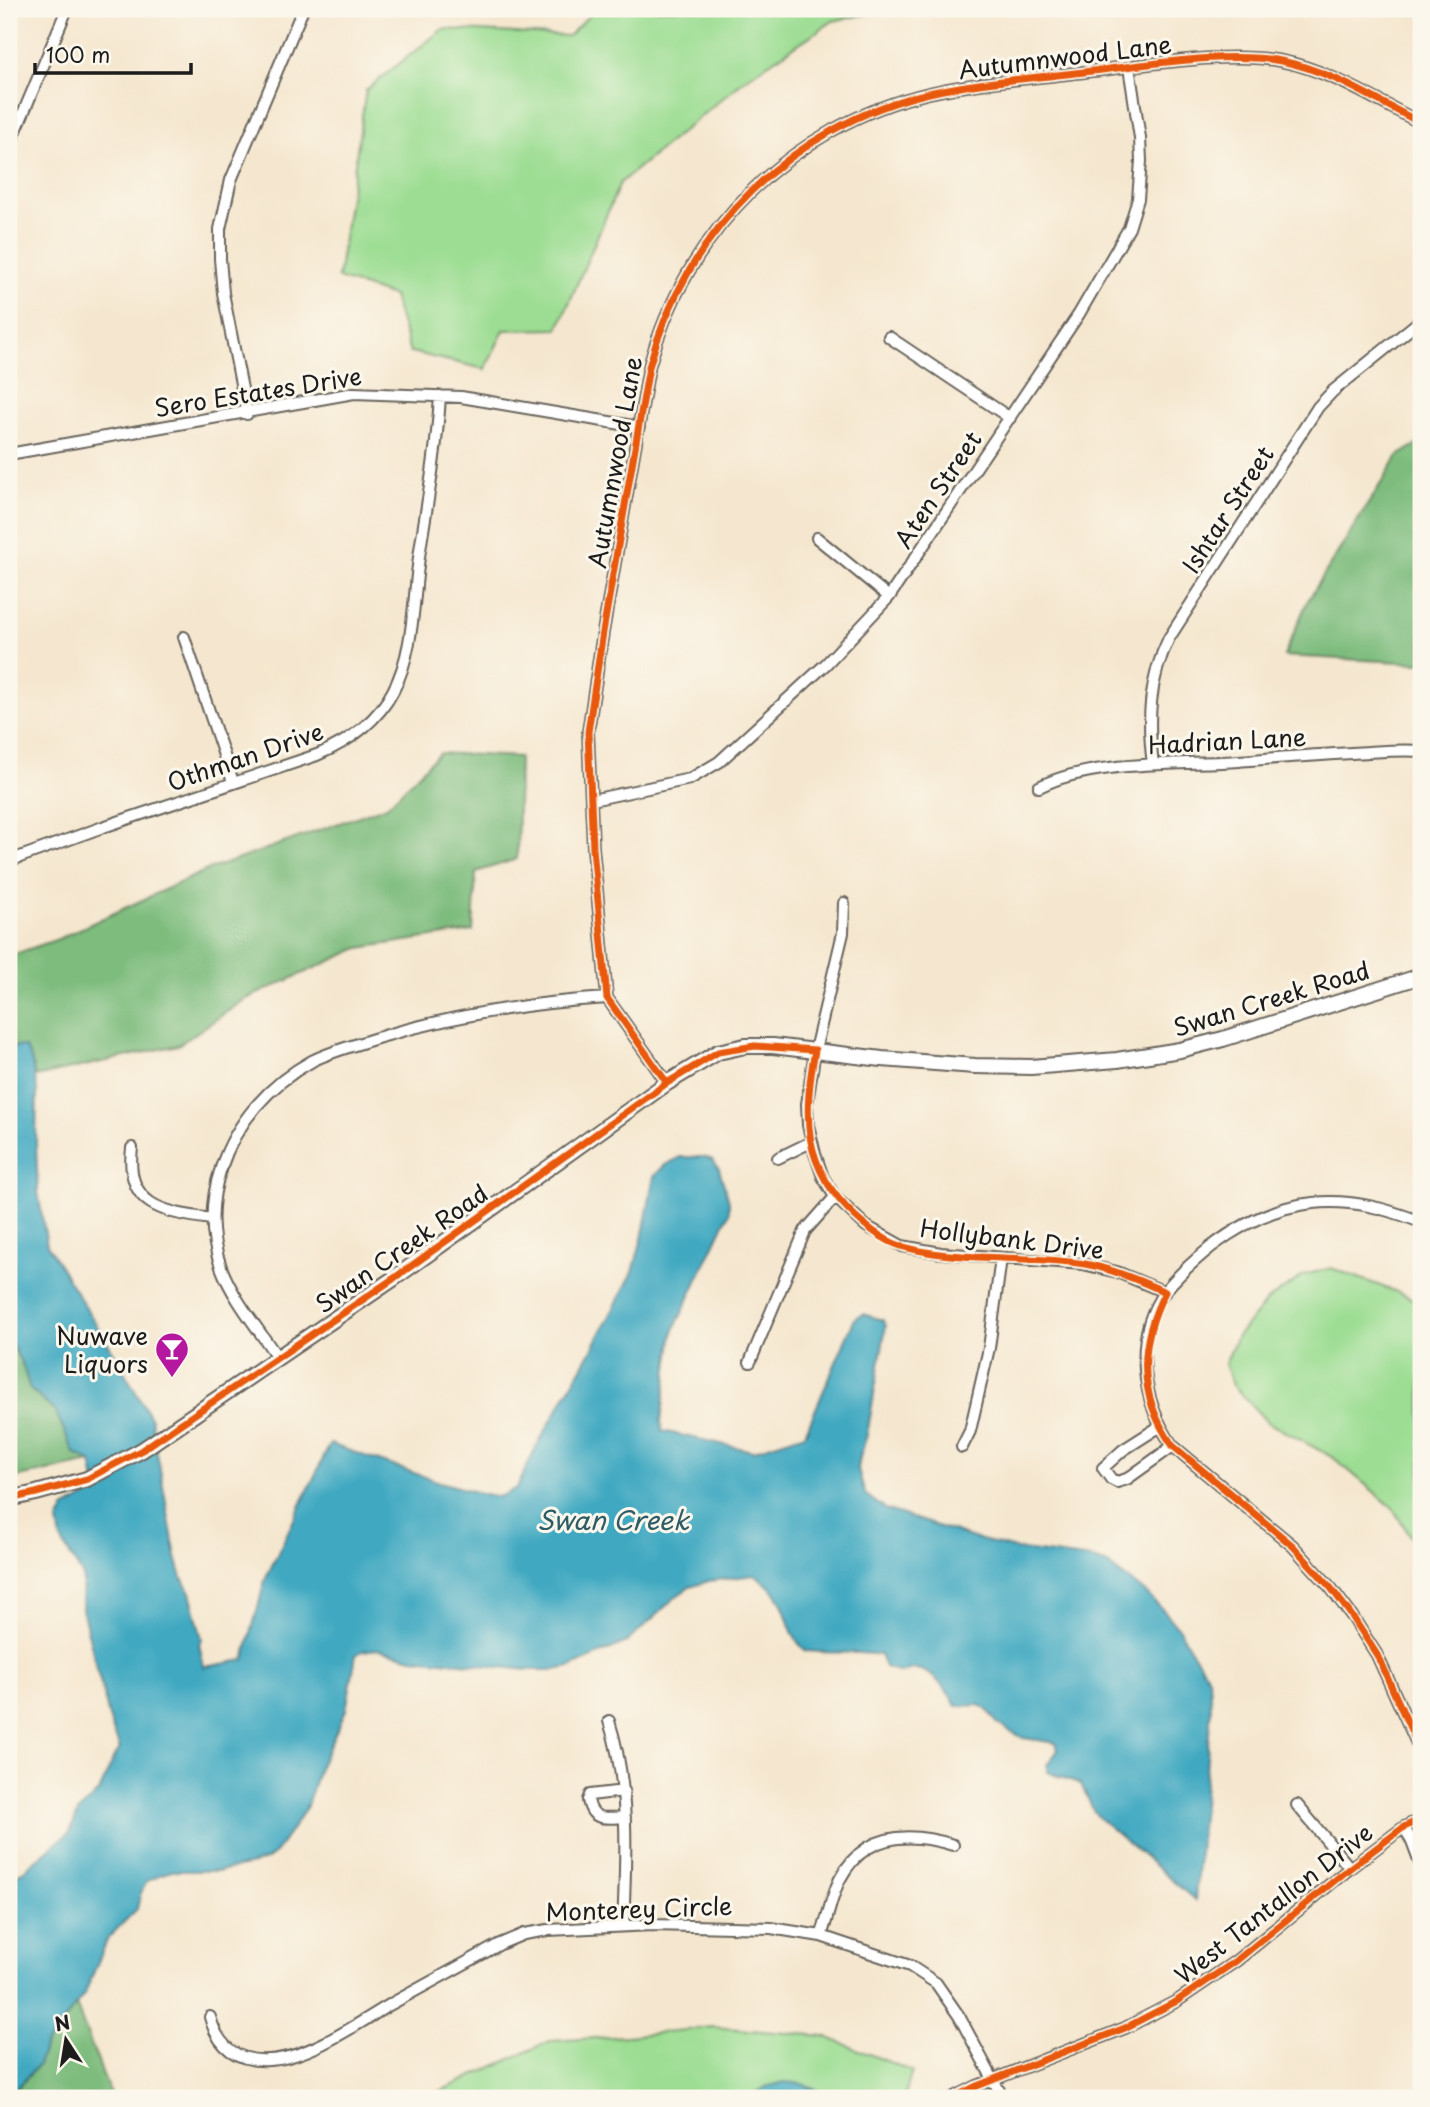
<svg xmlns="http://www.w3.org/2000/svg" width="1430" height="2107" viewBox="0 0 1430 2107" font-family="'Playpen Sans',sans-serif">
  <rect width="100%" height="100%" fill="#fbf7ec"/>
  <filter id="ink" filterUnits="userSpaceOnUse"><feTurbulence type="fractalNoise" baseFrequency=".0143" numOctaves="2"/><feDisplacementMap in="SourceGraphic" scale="14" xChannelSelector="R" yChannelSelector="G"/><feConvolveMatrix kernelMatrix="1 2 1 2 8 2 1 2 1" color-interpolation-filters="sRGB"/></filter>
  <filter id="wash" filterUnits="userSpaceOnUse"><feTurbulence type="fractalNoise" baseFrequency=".00686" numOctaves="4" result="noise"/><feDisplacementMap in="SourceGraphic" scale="28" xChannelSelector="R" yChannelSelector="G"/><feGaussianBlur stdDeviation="1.57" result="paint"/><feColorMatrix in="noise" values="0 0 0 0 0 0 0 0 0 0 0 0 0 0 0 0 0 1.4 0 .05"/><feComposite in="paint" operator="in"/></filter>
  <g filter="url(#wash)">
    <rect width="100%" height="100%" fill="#f5e7cf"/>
    <path fill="#9cdd93" stroke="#5c7c58" stroke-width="2" d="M 596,9 L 893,9 L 833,21 L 748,77 L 620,183 L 558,329 L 504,330 L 485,369 L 410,352 L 393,296 L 338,278 L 366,90 L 443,29 L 568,36 Z
      M 1331,1268 L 1400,1293 L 1421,1303 L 1421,1553 L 1392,1507 L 1334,1458 L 1267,1422 L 1233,1385 L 1225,1364 L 1237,1336 L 1268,1300 L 1304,1275 Z
      M 713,2027 L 824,2036 L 912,2071 L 904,2098 L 425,2098 L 550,2041 L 627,2036 Z"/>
    <path fill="#7dbc7d" stroke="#4c6c4c" stroke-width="2" d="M 1421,442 L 1421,663 L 1284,656 L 1307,602 L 1398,456 Z
      M 439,753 L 519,757 L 517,859 L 476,872 L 473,931 L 359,948 L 246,999 L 178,1045 L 35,1077 L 31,1058 L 9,1053 L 9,956 L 58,939 L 205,871 L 387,806 Z
      M 9,1339 L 23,1366 L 30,1389 L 56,1412 L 74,1453 L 91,1462 L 9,1479 Z
      M 76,2005 L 112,2098 L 9,2098 L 38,2065 L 45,2046 Z"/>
    <path fill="#41a9c1" stroke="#2e626e" stroke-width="2" d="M 15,1046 L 25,1047 L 31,1058 L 37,1089 L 36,1144 L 38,1192 L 47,1245 L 112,1350 L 151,1419 L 176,1557 L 182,1578 L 190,1592 L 202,1639 L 199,1644 L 204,1667 L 244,1660 L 265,1580 L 330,1444 L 440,1482 L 472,1491 L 499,1497 L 517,1488 L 535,1449 L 589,1355 L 633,1272 L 643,1234 L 654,1176 L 665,1165 L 680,1157 L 705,1157 L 713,1160 L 719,1169 L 729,1201 L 729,1213 L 673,1332 L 661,1422 L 662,1431 L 753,1451 L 805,1434 L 855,1318 L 863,1314 L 883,1320 L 886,1326 L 867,1435 L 860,1457 L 858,1469 L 865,1494 L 885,1509 L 977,1539 L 1015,1549 L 1092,1559 L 1105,1563 L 1145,1592 L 1167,1614 L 1179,1629 L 1209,1679 L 1211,1710 L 1195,1900 L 1099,1818 L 1093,1810 L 1081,1784 L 1047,1772 L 1047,1765 L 1058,1750 L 1056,1743 L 1023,1738 L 998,1724 L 987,1710 L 979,1705 L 956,1706 C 949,1692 931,1668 913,1669 C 909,1669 905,1672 901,1673 L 885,1667 L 880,1655 C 856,1651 831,1654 806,1651 C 788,1635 790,1619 780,1600 C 774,1589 764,1582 755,1575 L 709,1581 L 690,1587 L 678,1595 L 627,1642 L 570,1667 L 555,1670 L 528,1670 L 412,1658 L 378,1649 L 362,1651 L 356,1655 L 346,1710 L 319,1768 L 307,1806 L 276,1852 L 266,1860 L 253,1864 L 219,1871 L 172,1871 L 159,1875 L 147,1881 L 140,1895 L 137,1909 L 108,1938 L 85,1993 L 45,2046 L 38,2065 L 9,2097 L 9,1882 L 70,1832 L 78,1812 L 100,1790 L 114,1757 L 120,1749 L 111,1725 L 82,1609 L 83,1576 L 61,1540 L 58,1522 L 64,1509 L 97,1491 L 91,1462 L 74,1453 L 56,1412 L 30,1389 L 23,1366 L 9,1339 L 9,1053 Z
      M 784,2082 L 803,2084 L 834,2098 L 751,2098 L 766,2087 Z"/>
  </g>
  <g filter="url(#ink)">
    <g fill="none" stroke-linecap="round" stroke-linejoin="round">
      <g stroke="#68635b" stroke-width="14">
        <path id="street" d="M 9,147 L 67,9
          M 889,337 L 1010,418
          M 247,414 L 223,293 L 220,259 L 220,229 L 231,180 L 303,9
          M 9,454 L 354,393 L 461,397 L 639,427
          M 817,538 L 889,597
          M 184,637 L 233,782
          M 1153,764 C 1147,720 1149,679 1169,638 L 1318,407 L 1333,391 L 1421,320
          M 1039,787 C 1091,760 1180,765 1239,761 C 1277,758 1314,755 1352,753 C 1375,752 1399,749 1421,751
          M 592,800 L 690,779 L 719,762 L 826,664 L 889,597 L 1079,314 L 1129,228 L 1138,199 L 1141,161 L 1140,138 L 1129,67
          M 9,861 L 103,827 L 317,755 C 348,742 377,722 393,691 C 415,650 413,596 420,550 C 428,499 437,448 440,396
          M 844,903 L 843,933 L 815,1050 L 807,1104 L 808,1125 L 815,1154 L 823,1177 L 835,1197 L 866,1226 L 902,1246 L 941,1253 L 1083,1264 L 1117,1272 L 1165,1292
          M 667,1083 L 607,998 L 593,848 L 588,732 L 603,632 L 649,367 C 685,232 792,125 929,93 C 982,81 1038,78 1092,71 C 1147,65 1227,51 1281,61 C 1330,70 1377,101 1421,123
          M 132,1148 C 125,1207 163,1212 211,1219
          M 778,1158 L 811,1142
          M 1421,1222 C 1385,1208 1351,1199 1313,1203 C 1275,1207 1241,1224 1211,1247 C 1195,1260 1178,1275 1165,1291 C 1132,1337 1142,1403 1173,1446 L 1293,1546 L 1331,1588 L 1352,1616 L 1377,1655 L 1421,1752
          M 277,1357 C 258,1328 233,1299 221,1267 C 209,1233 210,1201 221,1168 C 236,1122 270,1084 312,1061 C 332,1051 356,1045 377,1038 C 453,1015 528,1003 607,998
          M 750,1362 L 805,1231 L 835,1197
          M 1159,1427 L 1123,1450 L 1103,1468 L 1111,1479 L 1117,1482 L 1127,1479 L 1173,1446
          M 962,1447 L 970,1431 L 989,1348 L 1001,1258
          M 609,1721 C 630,1787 626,1858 623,1926
          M 624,1791 L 590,1795 L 588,1800 C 592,1822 606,1818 625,1817
          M 1297,1805 L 1350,1868
          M 1404,1827 L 1412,1842 L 1421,1866
          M 821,1936 C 828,1918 831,1897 840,1879 C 864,1833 908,1831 953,1845
          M 210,2017 C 218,2047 237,2062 269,2060 C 309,2058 357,2024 391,2004 C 427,1984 464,1964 500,1944 L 524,1934 L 548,1930 L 652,1925 L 771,1928 L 821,1936 L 910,1966 L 936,1983 L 959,2016 L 1003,2098
          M 953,2098 L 977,2086 L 1125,2028 L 1177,2001 L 1236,1961 L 1350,1868 L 1404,1827 L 1421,1819"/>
      </g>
      <g stroke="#68635b" stroke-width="18">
        <path id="secondary" d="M 9,1499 L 36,1493 L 87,1479 L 142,1450 L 393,1279 L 667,1083 L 718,1052 L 745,1046 L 773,1046 L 882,1059 L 975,1066 L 1031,1067 L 1117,1060 L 1180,1050 L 1223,1039 L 1421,976"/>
      </g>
      <use href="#street" stroke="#fff" stroke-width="10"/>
      <use href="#secondary" stroke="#fff" stroke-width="14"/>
      <g stroke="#fbf7ec" stroke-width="11">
        <path id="cycleway" d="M 667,1083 L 607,998 L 593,848 L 588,732 L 603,632 L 649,367 C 685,232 792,125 929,93 C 982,81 1038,78 1092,71 C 1147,65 1227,51 1281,61 C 1330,70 1377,101 1421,123
          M 9,1499 L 36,1493 L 87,1479 L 142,1450 L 393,1279 L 667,1083 L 718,1052 L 755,1046 L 815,1050 C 803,1117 802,1167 855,1216 C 869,1229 886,1242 904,1247 C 963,1263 1025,1254 1085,1264 C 1113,1269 1139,1280 1165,1292 C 1138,1345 1138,1397 1173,1446 L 1293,1546 L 1331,1588 L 1352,1616 L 1377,1655 L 1421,1752
          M 953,2098 L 977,2086 L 1125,2028 L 1177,2001 L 1236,1961 L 1350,1868 L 1404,1827 L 1421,1819"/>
      </g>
      <use href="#cycleway" stroke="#e8590c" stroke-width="7"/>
    </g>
  </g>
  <defs>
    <g id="bar-pin" transform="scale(1.75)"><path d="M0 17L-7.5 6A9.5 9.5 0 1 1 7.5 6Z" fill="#b5179e" stroke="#fbf7ec"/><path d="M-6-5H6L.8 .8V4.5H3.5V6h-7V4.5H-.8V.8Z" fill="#fff"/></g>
  </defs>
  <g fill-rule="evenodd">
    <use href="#bar-pin" x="172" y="1349"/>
  </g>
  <g text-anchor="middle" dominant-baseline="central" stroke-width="6" stroke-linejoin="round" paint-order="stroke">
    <g font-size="24" fill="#1c1c1c" stroke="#fbf7ec">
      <text transform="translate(1065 56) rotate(-7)">Autumnwood Lane</text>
      <text transform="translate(258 391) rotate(-9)">Sero Estates Drive</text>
      <text transform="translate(614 462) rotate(-80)">Autumnwood Lane</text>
      <text transform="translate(937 489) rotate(-56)">Aten Street</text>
      <text transform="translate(1227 509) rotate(-57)">Ishtar Street</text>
      <text transform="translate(1227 740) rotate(-3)">Hadrian Lane</text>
      <text transform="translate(245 756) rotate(-19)">Othman Drive</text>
      <text transform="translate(1271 998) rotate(-17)">Swan Creek Road</text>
      <text transform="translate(1012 1238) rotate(7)">Hollybank Drive</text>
      <text transform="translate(401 1248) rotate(-35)">Swan Creek Road</text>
      <text transform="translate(1273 1903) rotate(-38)">West Tantallon Drive</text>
      <text transform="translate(639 1908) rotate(-2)">Monterey Circle</text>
    </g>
    <g font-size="24" fill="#1c1c1c" stroke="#fbf7ec" text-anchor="end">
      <text x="148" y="1335">Nuwave<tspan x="148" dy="28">Liquors</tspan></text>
    </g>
    <g font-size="26" font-style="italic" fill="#2d5b66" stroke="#fbf7ec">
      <text x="613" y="1519">Swan Creek</text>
    </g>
  </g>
  <rect width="1430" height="2107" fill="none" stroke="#fbf7ec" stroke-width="35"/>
  <g transform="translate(66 2040) rotate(348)" stroke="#fbf7ec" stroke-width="5" paint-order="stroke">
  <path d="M0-5L12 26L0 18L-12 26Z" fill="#1c1c1c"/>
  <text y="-10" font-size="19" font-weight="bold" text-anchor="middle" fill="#1c1c1c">N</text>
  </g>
  <path d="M35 63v10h156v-10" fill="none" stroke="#1c1c1c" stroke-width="3.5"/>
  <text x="46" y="63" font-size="21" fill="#1c1c1c" stroke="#fbf7ec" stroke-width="5" paint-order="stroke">100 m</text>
</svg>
